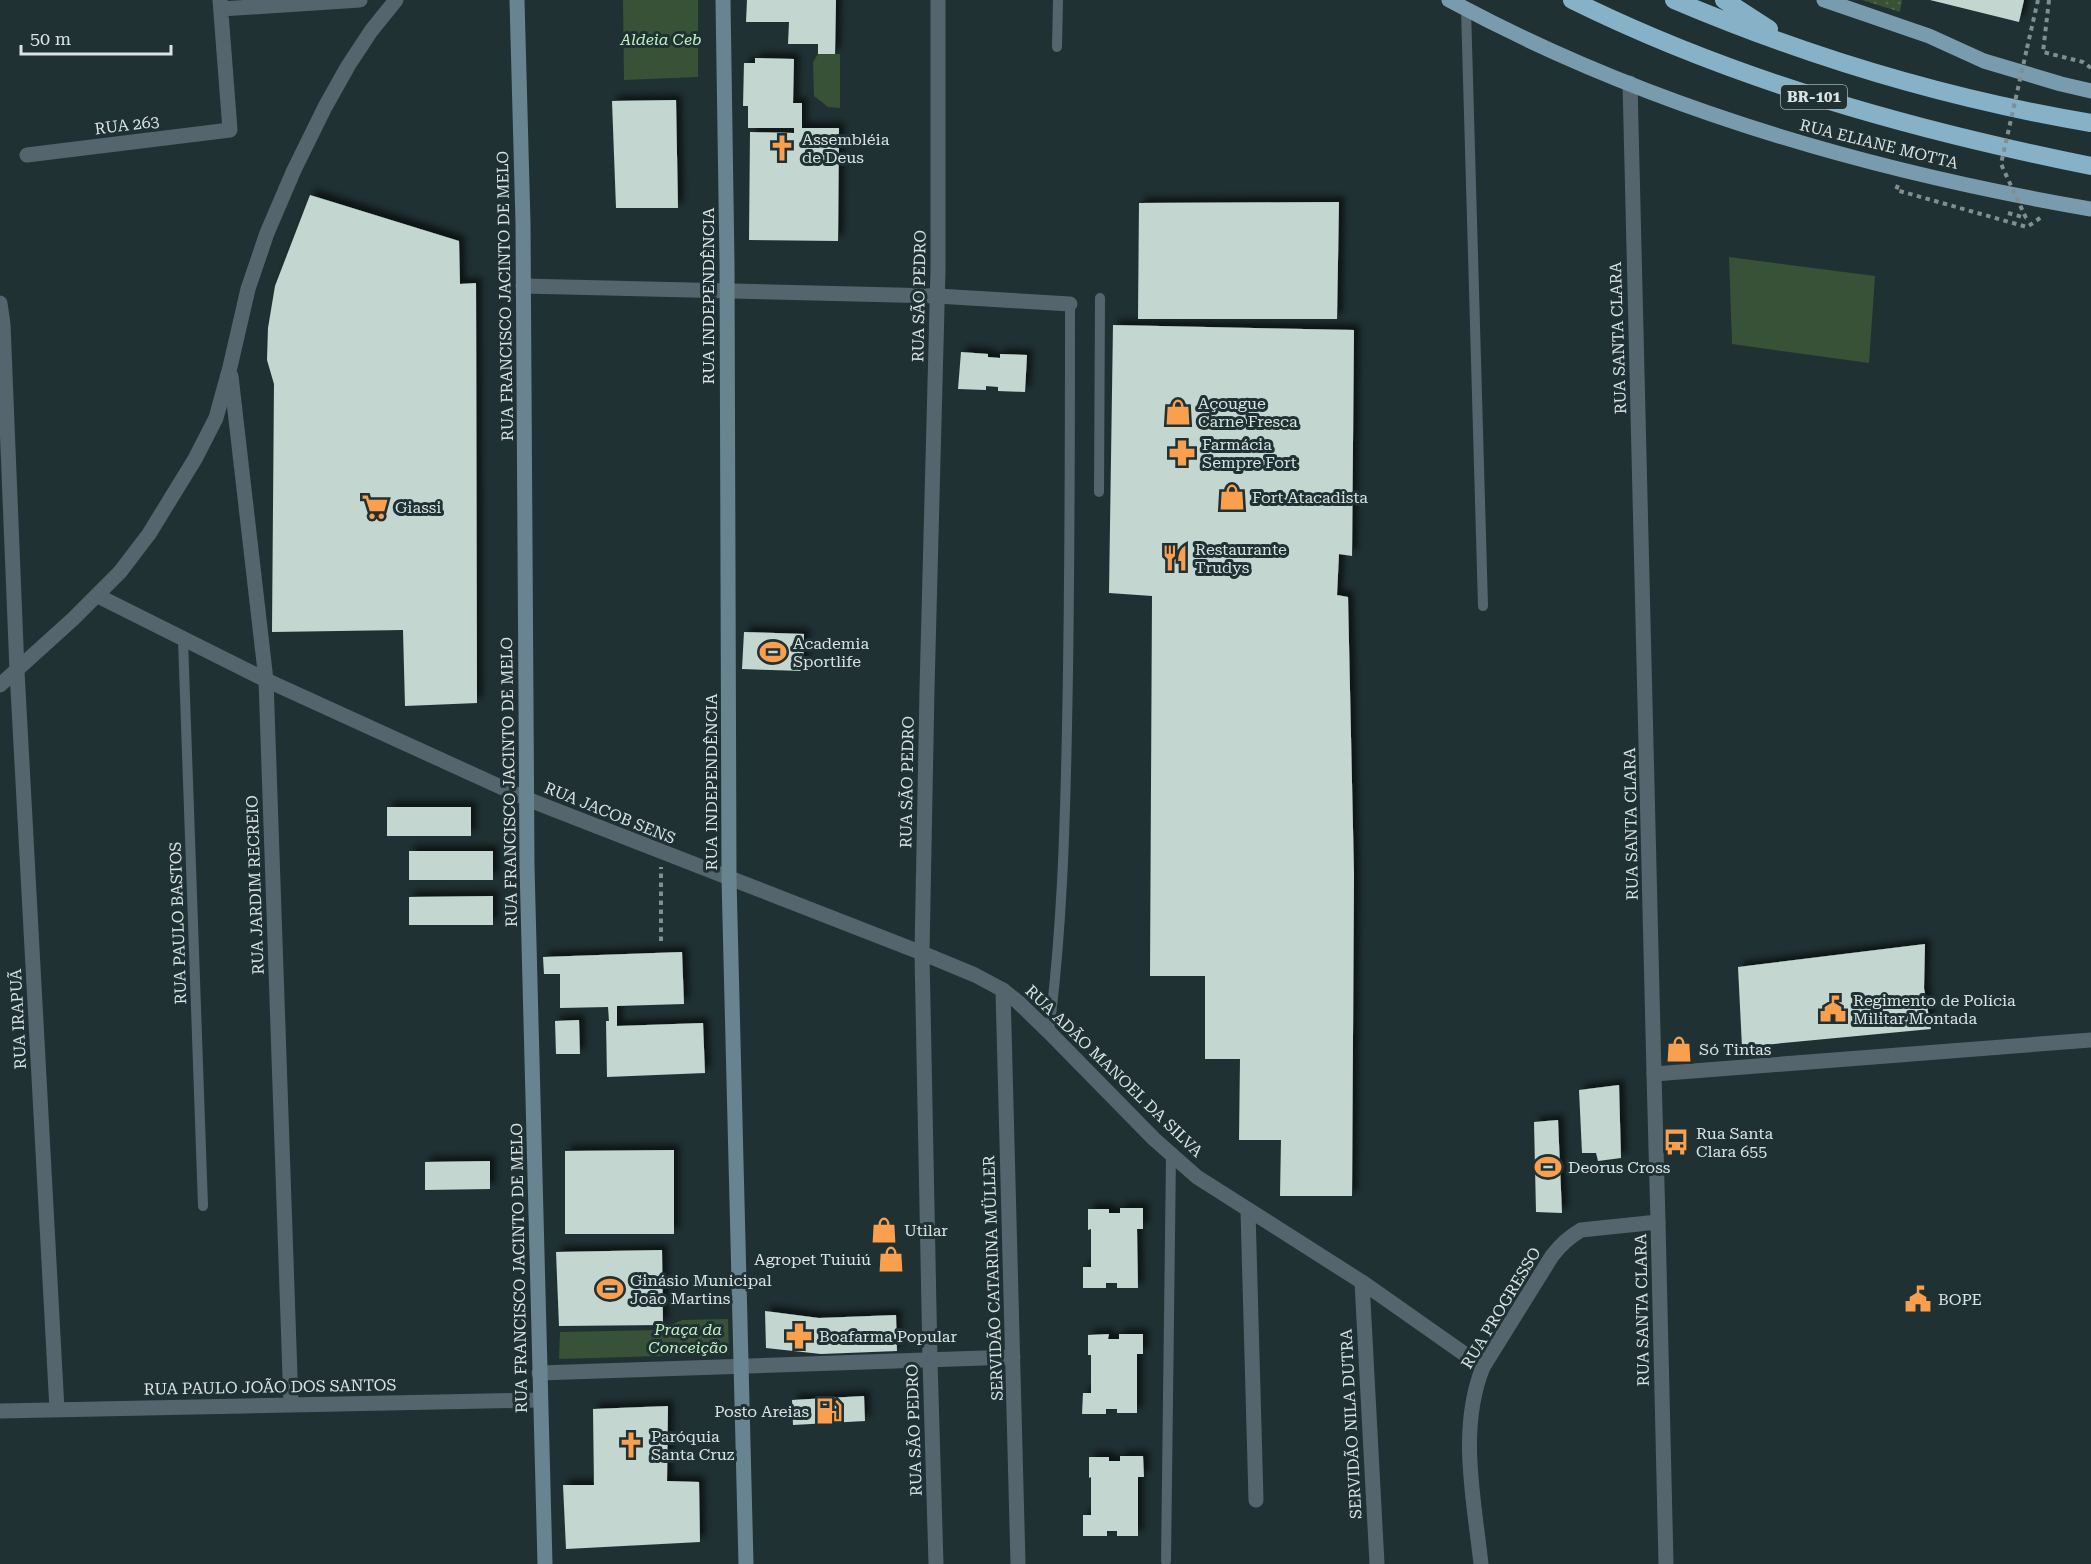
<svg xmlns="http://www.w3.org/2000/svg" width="2091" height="1564" viewBox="0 0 2091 1564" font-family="'Roboto Serif',serif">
  <defs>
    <pattern id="grass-dots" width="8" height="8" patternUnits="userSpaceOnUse" patternTransform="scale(1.5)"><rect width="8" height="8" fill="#375237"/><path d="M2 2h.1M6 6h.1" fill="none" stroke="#536b54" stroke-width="1.8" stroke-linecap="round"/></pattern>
    <filter id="shadow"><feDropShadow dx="5.5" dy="-5.5" stdDeviation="3" flood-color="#0009"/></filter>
  </defs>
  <rect width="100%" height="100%" fill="#203133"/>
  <path fill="url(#grass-dots)" d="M 1862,0 L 1902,0 L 1900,12 Z"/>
  <path fill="#375237" d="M 623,0 L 698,0 L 698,77 L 624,80 Z
    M 818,54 L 840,54 L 840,108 L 828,107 L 814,96 L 813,62 Z
    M 1729,257 L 1875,276 L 1869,363 L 1732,344 Z
    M 728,1319 L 729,1354 L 559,1359 L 560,1332 L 661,1330 L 682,1320 Z"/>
  <path fill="#c3d7d0" filter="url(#shadow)" d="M 747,0 L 836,0 L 835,54 L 818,54 L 818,44 L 788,44 L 789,22 L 746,22 Z
    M 1930,0 L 2024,0 L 2019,22 Z
    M 755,58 L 794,59 L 793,103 L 802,103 L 802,128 L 839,128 L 838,241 L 749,240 L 750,132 L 794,133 L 794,128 L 748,128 L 748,106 L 743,106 L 744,63 L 755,63 Z
    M 676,100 L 678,208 L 616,208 L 612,101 Z
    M 310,195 L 459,241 L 460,284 L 476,283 L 477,703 L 405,706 L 403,630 L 272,632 L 274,384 L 267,360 L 268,328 L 275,286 Z
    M 1339,202 L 1337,319 L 1138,319 L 1139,203 Z
    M 1113,325 L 1354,330 L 1352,556 L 1339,554 L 1337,595 L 1348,597 L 1354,875 L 1352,1196 L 1280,1196 L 1281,1140 L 1239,1140 L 1240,1059 L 1205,1059 L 1205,976 L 1150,976 L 1152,596 L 1109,593 Z
    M 961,352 L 988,354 L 988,357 L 1000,358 L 1000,354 L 1027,355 L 1025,392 L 998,391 L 998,387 L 986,386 L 986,390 L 958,389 Z
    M 744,632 L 804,634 L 803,671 L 742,669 Z
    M 387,807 L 471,807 L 471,836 L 387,836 Z
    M 409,851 L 493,851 L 493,880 L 409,880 Z
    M 493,896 L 493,925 L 409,925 L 409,897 Z
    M 1925,944 L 1924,988 L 1931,1029 L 1742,1047 L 1738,967 Z
    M 682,952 L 684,1004 L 617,1006 L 617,1026 L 703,1023 L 705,1073 L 607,1077 L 606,1021 L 609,1021 L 608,1007 L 560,1008 L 560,974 L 544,974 L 543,957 Z
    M 579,1020 L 580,1054 L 556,1054 L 555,1021 Z
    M 1619,1085 L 1621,1158 L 1598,1161 L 1596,1153 L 1582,1153 L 1579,1090 Z
    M 1558,1120 L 1562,1213 L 1536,1212 L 1534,1122 Z
    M 674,1150 L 674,1234 L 565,1234 L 565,1151 Z
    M 490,1161 L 490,1189 L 425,1190 L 425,1162 Z
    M 1120,1208 L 1143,1208 L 1143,1229 L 1137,1229 L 1138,1288 L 1117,1288 L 1117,1283 L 1106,1283 L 1106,1288 L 1083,1288 L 1083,1267 L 1091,1267 L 1091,1229 L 1088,1230 L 1088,1209 L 1109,1209 L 1109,1213 L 1120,1213 Z
    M 662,1250 L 663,1325 L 559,1326 L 556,1252 Z
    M 765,1311 L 819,1318 L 896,1315 L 897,1351 L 821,1354 L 766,1348 Z
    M 1109,1334 L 1108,1339 L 1119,1339 L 1119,1334 L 1143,1334 L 1143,1354 L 1137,1354 L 1137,1413 L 1117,1413 L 1117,1409 L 1106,1409 L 1106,1414 L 1082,1414 L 1083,1393 L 1091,1393 L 1091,1355 L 1088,1355 L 1088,1335 Z
    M 864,1396 L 865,1421 L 793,1425 L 792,1400 Z
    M 668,1406 L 667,1481 L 699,1482 L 700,1542 L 566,1549 L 563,1485 L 594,1485 L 593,1409 Z
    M 1120,1456 L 1143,1456 L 1144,1477 L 1138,1477 L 1138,1536 L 1117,1536 L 1117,1531 L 1107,1531 L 1107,1536 L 1083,1536 L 1083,1515 L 1091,1515 L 1091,1477 L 1089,1478 L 1089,1457 L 1109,1457 L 1109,1461 L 1120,1461 Z"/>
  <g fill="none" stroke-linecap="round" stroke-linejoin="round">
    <path stroke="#818f90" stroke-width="4" stroke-dasharray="4.5 4.5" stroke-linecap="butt" d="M 2049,0 L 2043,52 L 2083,62 L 2091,68
      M 2027,48 L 2038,0
      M 1898,185 L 1896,190 L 2027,227 L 2043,216
      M 2008,213 L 2026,218
      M 661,941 L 661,867"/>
    <path stroke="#54656e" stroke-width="10" d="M 1466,9 L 1483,606
      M 1057,47 L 1058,0
      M 1099,492 L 1100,298
      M 183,640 L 203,1206
      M 1049,1032 C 1062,931 1065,829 1067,727 C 1070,586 1070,445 1070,304
      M 1166,1561 L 1171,1154"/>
    <path stroke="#54656e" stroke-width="15" d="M 221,9 L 360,0
      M 1630,83 L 1654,1074
      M 27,155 L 230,130 L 220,0
      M 523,286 L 937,296 L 1070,304
      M 0,303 L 3,324 L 17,671 L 57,1410
      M 266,680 L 291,1405
      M 1003,990 L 1018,1564
      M 1248,1211 L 1256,1500
      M 1658,1222 L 1666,1564
      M 1362,1282 L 1377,1564
      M 539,1373 L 1013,1357
      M 0,1411 L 540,1400
      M 1481,1564 C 1474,1499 1458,1429 1483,1367"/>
    <path stroke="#54656e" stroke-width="15" d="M 231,376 L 266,680
      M 98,596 L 266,680 L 527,799 L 922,953 L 975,975 L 1003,990 L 1018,1002 L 1049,1032 L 1154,1139 L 1197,1177 L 1362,1282 L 1483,1367 L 1552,1256 C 1561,1244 1569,1237 1581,1230 L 1658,1222 L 1654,1074 L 2091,1040
      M 0,685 L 73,619 L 120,572 L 149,534 L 195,459 L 216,418 L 230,367 L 248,289 L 267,233 L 294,170 L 325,107 L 348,66 L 371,31 L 396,0
      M 936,1564 L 930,1360 L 922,953 L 927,689 L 938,269 L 938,0"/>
    <path stroke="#688491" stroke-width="15" d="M 517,0 L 523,223 L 527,866 L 545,1564
      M 723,0 L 727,264 L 729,879 L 746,1564"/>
    <path stroke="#789bad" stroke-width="15" d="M 1449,0 C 1648,108 1869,171 2091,209
      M 1824,0 L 1929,36 L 1984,61 L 2061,84 L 2091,91"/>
    <path stroke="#86b1c6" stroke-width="18" d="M 1572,0 C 1736,81 1913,130 2091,166
      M 1674,0 C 1808,57 1948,99 2091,123
      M 1724,0 L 1769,29"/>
    <path stroke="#818f90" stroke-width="4" stroke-dasharray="4.5 4.5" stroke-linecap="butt" d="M 2026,218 L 2001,164 L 2027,48"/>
  </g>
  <defs>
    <g id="church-bare" transform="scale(2.07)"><path d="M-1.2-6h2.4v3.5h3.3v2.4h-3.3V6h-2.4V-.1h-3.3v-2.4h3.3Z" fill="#fa9f4e" stroke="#203133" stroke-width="2.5" paint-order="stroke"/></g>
    <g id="shop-bare" transform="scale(2.07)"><path d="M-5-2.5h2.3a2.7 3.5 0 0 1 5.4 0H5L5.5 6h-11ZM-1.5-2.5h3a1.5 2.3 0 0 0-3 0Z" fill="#fa9f4e" stroke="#203133" stroke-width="2.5" paint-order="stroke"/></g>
    <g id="pharmacy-bare" transform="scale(2.07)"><path d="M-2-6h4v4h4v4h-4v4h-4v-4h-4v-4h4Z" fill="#fa9f4e" stroke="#203133" stroke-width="2.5" paint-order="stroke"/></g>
    <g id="supermarket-bare" transform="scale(2.07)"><path d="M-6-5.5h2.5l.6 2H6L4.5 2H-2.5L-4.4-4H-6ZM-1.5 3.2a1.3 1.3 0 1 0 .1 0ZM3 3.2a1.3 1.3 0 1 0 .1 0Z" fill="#fa9f4e" stroke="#203133" stroke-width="2.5" paint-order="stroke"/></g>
    <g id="restaurant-bare" transform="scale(2.07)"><path d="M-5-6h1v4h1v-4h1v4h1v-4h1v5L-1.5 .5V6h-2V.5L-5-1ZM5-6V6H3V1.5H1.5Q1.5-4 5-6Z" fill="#fa9f4e" stroke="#203133" stroke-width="2.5" paint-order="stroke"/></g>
    <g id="stadium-bare" transform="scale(2.07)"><path d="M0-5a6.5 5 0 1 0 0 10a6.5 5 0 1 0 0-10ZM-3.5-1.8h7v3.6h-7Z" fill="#fa9f4e" stroke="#203133" stroke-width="2.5" paint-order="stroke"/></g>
    <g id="civic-bare" transform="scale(2.07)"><path d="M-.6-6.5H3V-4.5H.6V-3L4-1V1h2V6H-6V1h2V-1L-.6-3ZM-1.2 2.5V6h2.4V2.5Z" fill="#fa9f4e" stroke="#203133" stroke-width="2.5" paint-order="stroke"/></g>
    <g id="bus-bare" transform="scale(2.07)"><path d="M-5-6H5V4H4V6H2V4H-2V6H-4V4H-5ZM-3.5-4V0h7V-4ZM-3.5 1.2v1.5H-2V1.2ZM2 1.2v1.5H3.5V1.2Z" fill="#fa9f4e" stroke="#203133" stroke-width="2.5" paint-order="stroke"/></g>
    <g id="fuel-bare" transform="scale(2.07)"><path d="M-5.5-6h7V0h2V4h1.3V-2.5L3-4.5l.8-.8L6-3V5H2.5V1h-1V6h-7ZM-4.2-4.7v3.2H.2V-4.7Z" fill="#fa9f4e" stroke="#203133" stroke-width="2.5" paint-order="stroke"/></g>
  </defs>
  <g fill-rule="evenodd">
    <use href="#church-bare" x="782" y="148"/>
    <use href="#shop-bare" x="1178" y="412"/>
    <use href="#pharmacy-bare" x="1182" y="453"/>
    <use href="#shop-bare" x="1232" y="497"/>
    <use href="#supermarket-bare" x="375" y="507"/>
    <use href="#restaurant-bare" x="1175" y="558"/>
    <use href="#stadium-bare" x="773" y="652"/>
    <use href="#civic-bare" x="1833" y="1009"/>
    <use href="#shop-bare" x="1679" y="1049"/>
    <use href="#bus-bare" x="1676" y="1142"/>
    <use href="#stadium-bare" x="1548" y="1167"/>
    <use href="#shop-bare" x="884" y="1230"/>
    <use href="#shop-bare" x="891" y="1259"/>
    <use href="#stadium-bare" x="610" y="1289"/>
    <use href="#civic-bare" x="1918" y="1299"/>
    <use href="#pharmacy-bare" x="799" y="1336"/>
    <use href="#fuel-bare" x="829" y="1411"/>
    <use href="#church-bare" x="631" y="1445"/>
  </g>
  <g text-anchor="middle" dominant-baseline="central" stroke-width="6" stroke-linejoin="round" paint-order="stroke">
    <rect fill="#203133" stroke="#a2aeaf" stroke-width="1.5" x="1781" y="85" width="66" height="24" rx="4.5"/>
    <g font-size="15" font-weight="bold" fill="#d9e3e4">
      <text x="1814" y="97">BR-101</text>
    </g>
    <g font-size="16" font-style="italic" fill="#c0f2c0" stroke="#203133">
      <text x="661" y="39">Aldeia Ceb</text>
      <text x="688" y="1329">Praça da<tspan x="688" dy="18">Conceição</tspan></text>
    </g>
    <g font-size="16" fill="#d9e3e4" stroke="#203133">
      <text transform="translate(127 125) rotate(-7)">RUA 263</text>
      <text transform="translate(1879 144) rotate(14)">RUA ELIANE MOTTA</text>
      <text transform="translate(505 296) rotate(-91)">RUA FRANCISCO JACINTO DE MELO</text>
      <text transform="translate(708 296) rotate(-90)">RUA INDEPENDÊNCIA</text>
      <text transform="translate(919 296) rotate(-89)">RUA SÃO PEDRO</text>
      <text transform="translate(1618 338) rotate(-92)">RUA SANTA CLARA</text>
      <text transform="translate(509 782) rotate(-91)">RUA FRANCISCO JACINTO DE MELO</text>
      <text transform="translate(711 782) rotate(-90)">RUA INDEPENDÊNCIA</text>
      <text transform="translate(907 782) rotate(-89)">RUA SÃO PEDRO</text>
      <text transform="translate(610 813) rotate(22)">RUA JACOB SENS</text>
      <text transform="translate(1631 824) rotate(-91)">RUA SANTA CLARA</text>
      <text transform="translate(255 885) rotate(-92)">RUA JARDIM RECREIO</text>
      <text transform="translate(178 923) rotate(-92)">RUA PAULO BASTOS</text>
      <text transform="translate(18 1019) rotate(-93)">RUA IRAPUÃ</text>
      <text transform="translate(1114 1071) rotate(44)">RUA ADÃO MANOEL DA SILVA</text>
      <text transform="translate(519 1268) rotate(-91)">RUA FRANCISCO JACINTO DE MELO</text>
      <text transform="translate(993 1278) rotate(-92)">SERVIDÃO CATARINA MÜLLER</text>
      <text transform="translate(1501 1308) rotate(-59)">RUA PROGRESSO</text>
      <text transform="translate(1642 1310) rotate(-91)">RUA SANTA CLARA</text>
      <text transform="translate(270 1387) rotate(-1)">RUA PAULO JOÃO DOS SANTOS</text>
      <text transform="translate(1351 1424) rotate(-93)">SERVIDÃO NILA DUTRA</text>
      <text transform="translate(914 1430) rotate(-92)">RUA SÃO PEDRO</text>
    </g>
    <g font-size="16" fill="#d9e3e4" stroke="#203133" text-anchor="start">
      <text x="802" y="139">Assembléia<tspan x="802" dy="18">de Deus</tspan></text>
      <text x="1198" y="403">Açougue<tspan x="1198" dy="18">Carne Fresca</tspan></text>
      <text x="1202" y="444">Farmácia<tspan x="1202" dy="18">Sempre Fort</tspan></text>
      <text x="1252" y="497">Fort Atacadista</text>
      <text x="395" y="507">Giassi</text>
      <text x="1195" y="549">Restaurante<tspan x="1195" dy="18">Trudys</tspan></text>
      <text x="793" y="643">Academia<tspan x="793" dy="18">Sportlife</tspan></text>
      <text x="1853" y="1000">Regimento de Polícia<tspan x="1853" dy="18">Militar Montada</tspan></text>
      <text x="1699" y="1049">Só Tintas</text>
      <text x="1696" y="1133">Rua Santa<tspan x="1696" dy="18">Clara 655</tspan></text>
      <text x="1568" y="1167">Deorus Cross</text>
      <text x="904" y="1230">Utilar</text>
      <text x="871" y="1259" text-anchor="end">Agropet Tuiuiú</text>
      <text x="630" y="1280">Ginásio Municipal<tspan x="630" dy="18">João Martins</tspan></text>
      <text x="1938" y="1299">BOPE</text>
      <text x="819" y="1336">Boafarma Popular</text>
      <text x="809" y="1411" text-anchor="end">Posto Areias</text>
      <text x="651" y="1436">Paróquia<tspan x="651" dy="18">Santa Cruz</tspan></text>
    </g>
  </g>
  <path d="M21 45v9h150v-9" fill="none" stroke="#d9e3e4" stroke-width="3"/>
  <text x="30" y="45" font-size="18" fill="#d9e3e4" stroke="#203133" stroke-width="4.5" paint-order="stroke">50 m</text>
</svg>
